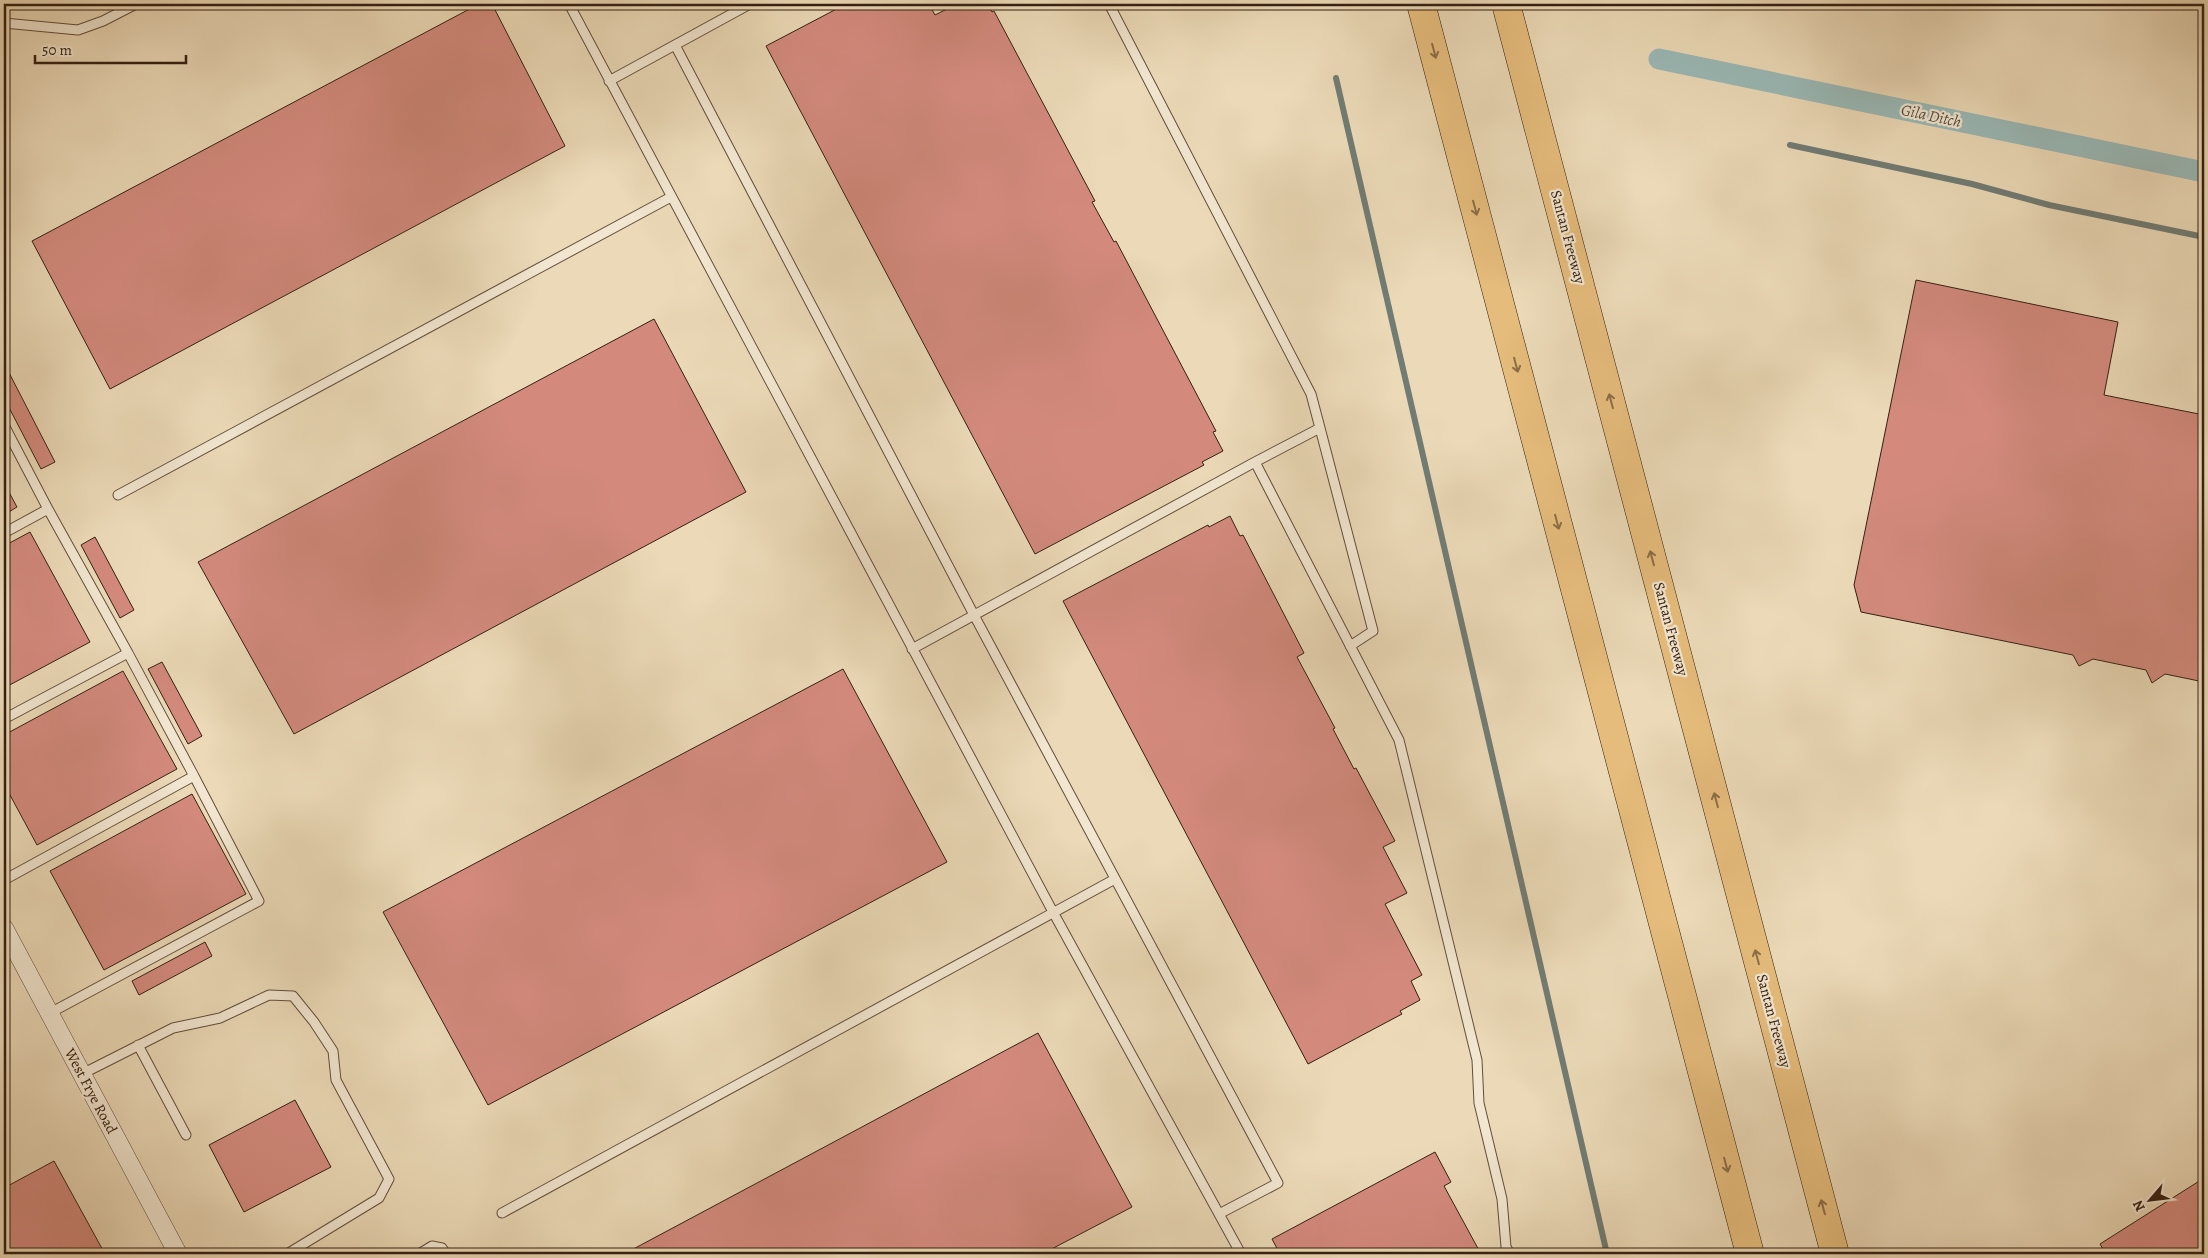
<svg xmlns="http://www.w3.org/2000/svg" width="2208" height="1258" viewBox="0 0 2208 1258" font-family="Alegreya,serif">
  <rect width="100%" height="100%" fill="#ebd9b7"/>
  <filter id="stains"><feTurbulence type="fractalNoise" baseFrequency=".004" numOctaves="4"/><feColorMatrix values="0 0 0 0 .2 0 0 0 0 .09 0 0 0 0 .02 0 0 0 .5 -.17"/></filter>
  <radialGradient id="worn" r=".72"><stop offset=".6" stop-color="#630" stop-opacity="0"/><stop offset="1" stop-color="#630" stop-opacity=".3"/></radialGradient>
  <g fill="none" stroke-linecap="round" stroke-linejoin="round">
    <path stroke="#717c74" stroke-width="6" d="M 1336,78 L 1607,1254
      M 1790,145 L 1972,184 L 2049,205 L 2204,237"/>
    <path stroke="#9ab9b6" stroke-width="21" d="M 1659,59 L 2204,172"/>
  </g>
  <path fill="#d38a7d" stroke="#342011" d="M 479,4 L 492,4 L 565,146 L 110,389 L 32,241 Z
    M 846,4 L 929,4 L 935,15 L 957,4 L 987,4 L 992,12 L 994,11 L 1095,201 L 1092,202 L 1114,242 L 1116,241 L 1216,431 L 1213,432 L 1223,451 L 1202,462 L 1204,465 L 1035,554 L 766,46 Z
    M 1916,280 L 2118,322 L 2104,395 L 2204,415 L 2204,682 L 2165,674 L 2152,683 L 2146,670 L 2093,659 L 2079,666 L 2073,655 L 1861,612 L 1854,585 Z
    M 654,319 L 746,492 L 294,734 L 198,562 Z
    M 4,363 L 55,462 L 41,469 L 4,398 Z
    M 4,483 L 17,507 L 4,515 Z
    M 1230,516 L 1240,536 L 1243,535 L 1304,653 L 1297,657 L 1335,728 L 1333,729 L 1354,769 L 1356,768 L 1395,841 L 1383,847 L 1407,893 L 1385,904 L 1422,975 L 1411,981 L 1420,1000 L 1400,1011 L 1402,1014 L 1308,1064 L 1063,601 L 1208,525 L 1209,527 Z
    M 30,532 L 90,642 L 4,688 L 4,546 Z
    M 95,537 L 134,610 L 120,618 L 81,545 Z
    M 162,662 L 202,736 L 188,744 L 148,669 Z
    M 843,669 L 947,862 L 488,1105 L 383,912 Z
    M 123,671 L 177,769 L 37,845 L 4,784 L 4,735 Z
    M 192,794 L 246,894 L 104,970 L 50,871 Z
    M 205,942 L 212,956 L 139,995 L 132,981 Z
    M 1038,1033 L 1132,1207 L 1042,1254 L 624,1254 Z
    M 295,1100 L 331,1167 L 244,1212 L 209,1145 Z
    M 1435,1152 L 1451,1182 L 1444,1186 L 1481,1254 L 1280,1254 L 1272,1239 Z
    M 54,1161 L 105,1254 L 4,1254 L 4,1188 Z
    M 2204,1178 L 2204,1254 L 2106,1254 L 2100,1244 Z"/>
  <g fill="none" stroke-linecap="round" stroke-linejoin="round">
    <g stroke="#624e3a" stroke-width="11">
      <path id="lane" d="M 569,4 L 1053,912 L 1241,1254
        M 1109,4 L 1311,394 L 1320,428
        M 4,23 L 78,30 L 103,21 L 136,4
        M 675,45 L 974,615 L 1278,1183 L 1219,1214
        M 609,81 L 750,4
        M 4,425 L 48,509
        M 1255,462 L 1320,428 L 1373,631 L 1350,646
        M 118,495 L 671,197
        M 4,533 L 48,509 L 128,653
        M 912,649 L 1255,462 L 1399,740 L 1477,1060 L 1479,1103 L 1502,1199 L 1506,1247 L 1510,1254
        M 4,719 L 128,653 L 194,776
        M 4,880 L 194,776 L 259,901 L 50,1013
        M 138,1045 L 186,1135
        M 82,1074 L 173,1028 L 220,1018 L 269,995 L 293,996 L 314,1022 L 333,1051 L 336,1080 L 389,1179 L 379,1198 L 287,1254
        M 502,1213 L 1115,879
        M 419,1254 L 432,1246 L 442,1248 L 446,1254"/>
    </g>
    <g stroke="#624e3a" stroke-width="19">
      <path id="street" d="M 4,928 L 178,1254"/>
    </g>
    <g stroke="#342011" stroke-width="29">
      <path id="highway" d="M 1421,4 L 1750,1254
        M 1506,4 L 1835,1254"/>
    </g>
    <use href="#lane" stroke="#f2e6d0" stroke-width="9"/>
    <use href="#street" stroke="#f2e6d0" stroke-width="18"/>
    <use href="#highway" stroke="#e6bc7c" stroke-width="28"/>
  </g>
  <defs><path id="oneway-shaft" d="M-6 0H5M1.5-3L5.5 0L1.5 3" fill="none" stroke-width="1.6" stroke-linecap="round" stroke-linejoin="round" transform="scale(1.25)"/></defs>
  <g stroke="#8d6e46">
    <use href="#oneway-shaft" transform="translate(1434 51) rotate(75)"/>
    <use href="#oneway-shaft" transform="translate(1475 208) rotate(75)"/>
    <use href="#oneway-shaft" transform="translate(1516 365) rotate(75)"/>
    <use href="#oneway-shaft" transform="translate(1611 401) rotate(-105)"/>
    <use href="#oneway-shaft" transform="translate(1557 522) rotate(75)"/>
    <use href="#oneway-shaft" transform="translate(1652 558) rotate(-105)"/>
    <use href="#oneway-shaft" transform="translate(1716 800) rotate(-105)"/>
    <use href="#oneway-shaft" transform="translate(1757 957) rotate(-105)"/>
    <use href="#oneway-shaft" transform="translate(1726 1165) rotate(75)"/>
    <use href="#oneway-shaft" transform="translate(1823 1207) rotate(-105)"/>
  </g>
  <g text-anchor="middle" dominant-baseline="central" stroke-width="4.5" stroke-linejoin="round" paint-order="stroke">
    <g font-size="15" fill="#342011" stroke="#f2e6d0">
      <text transform="translate(1568 237) rotate(75)">Santan Freeway</text>
      <text transform="translate(1671 629) rotate(75)">Santan Freeway</text>
      <text transform="translate(1774 1021) rotate(75)">Santan Freeway</text>
      <text transform="translate(91 1091) rotate(62)">West Frye Road</text>
    </g>
    <g font-size="16" font-style="italic" fill="#534e43" stroke="#f2e6d0">
      <text transform="translate(1931 116) rotate(12)">Gila Ditch</text>
    </g>
  </g>
  <rect width="2208" height="1258" fill="none" stroke="#ebd9b7" stroke-width="20"/>
  <rect x="5" y="5" width="2198" height="1248" fill="none" stroke="#342011" stroke-width="2.5"/>
  <rect x="10" y="10" width="2188" height="1238" fill="none" stroke="#342011"/>
  <g transform="translate(2150 1200) rotate(242)" stroke="#f2e6d0" stroke-width="4" paint-order="stroke">
  <path d="M0-4L9 19L0 12L-9 19Z" fill="#342011"/>
  <text y="-8" font-size="14" font-weight="bold" text-anchor="middle" fill="#342011">N</text>
  </g>
  <path d="M35 55v8h151v-8" fill="none" stroke="#342011" stroke-width="2.5"/>
  <text x="42" y="55" font-size="15" fill="#342011" stroke="#f2e6d0" stroke-width="4" paint-order="stroke">50 m</text>
  <rect width="100%" height="100%" filter="url(#stains)"/>
  <rect width="100%" height="100%" fill="url(#worn)"/>
</svg>
